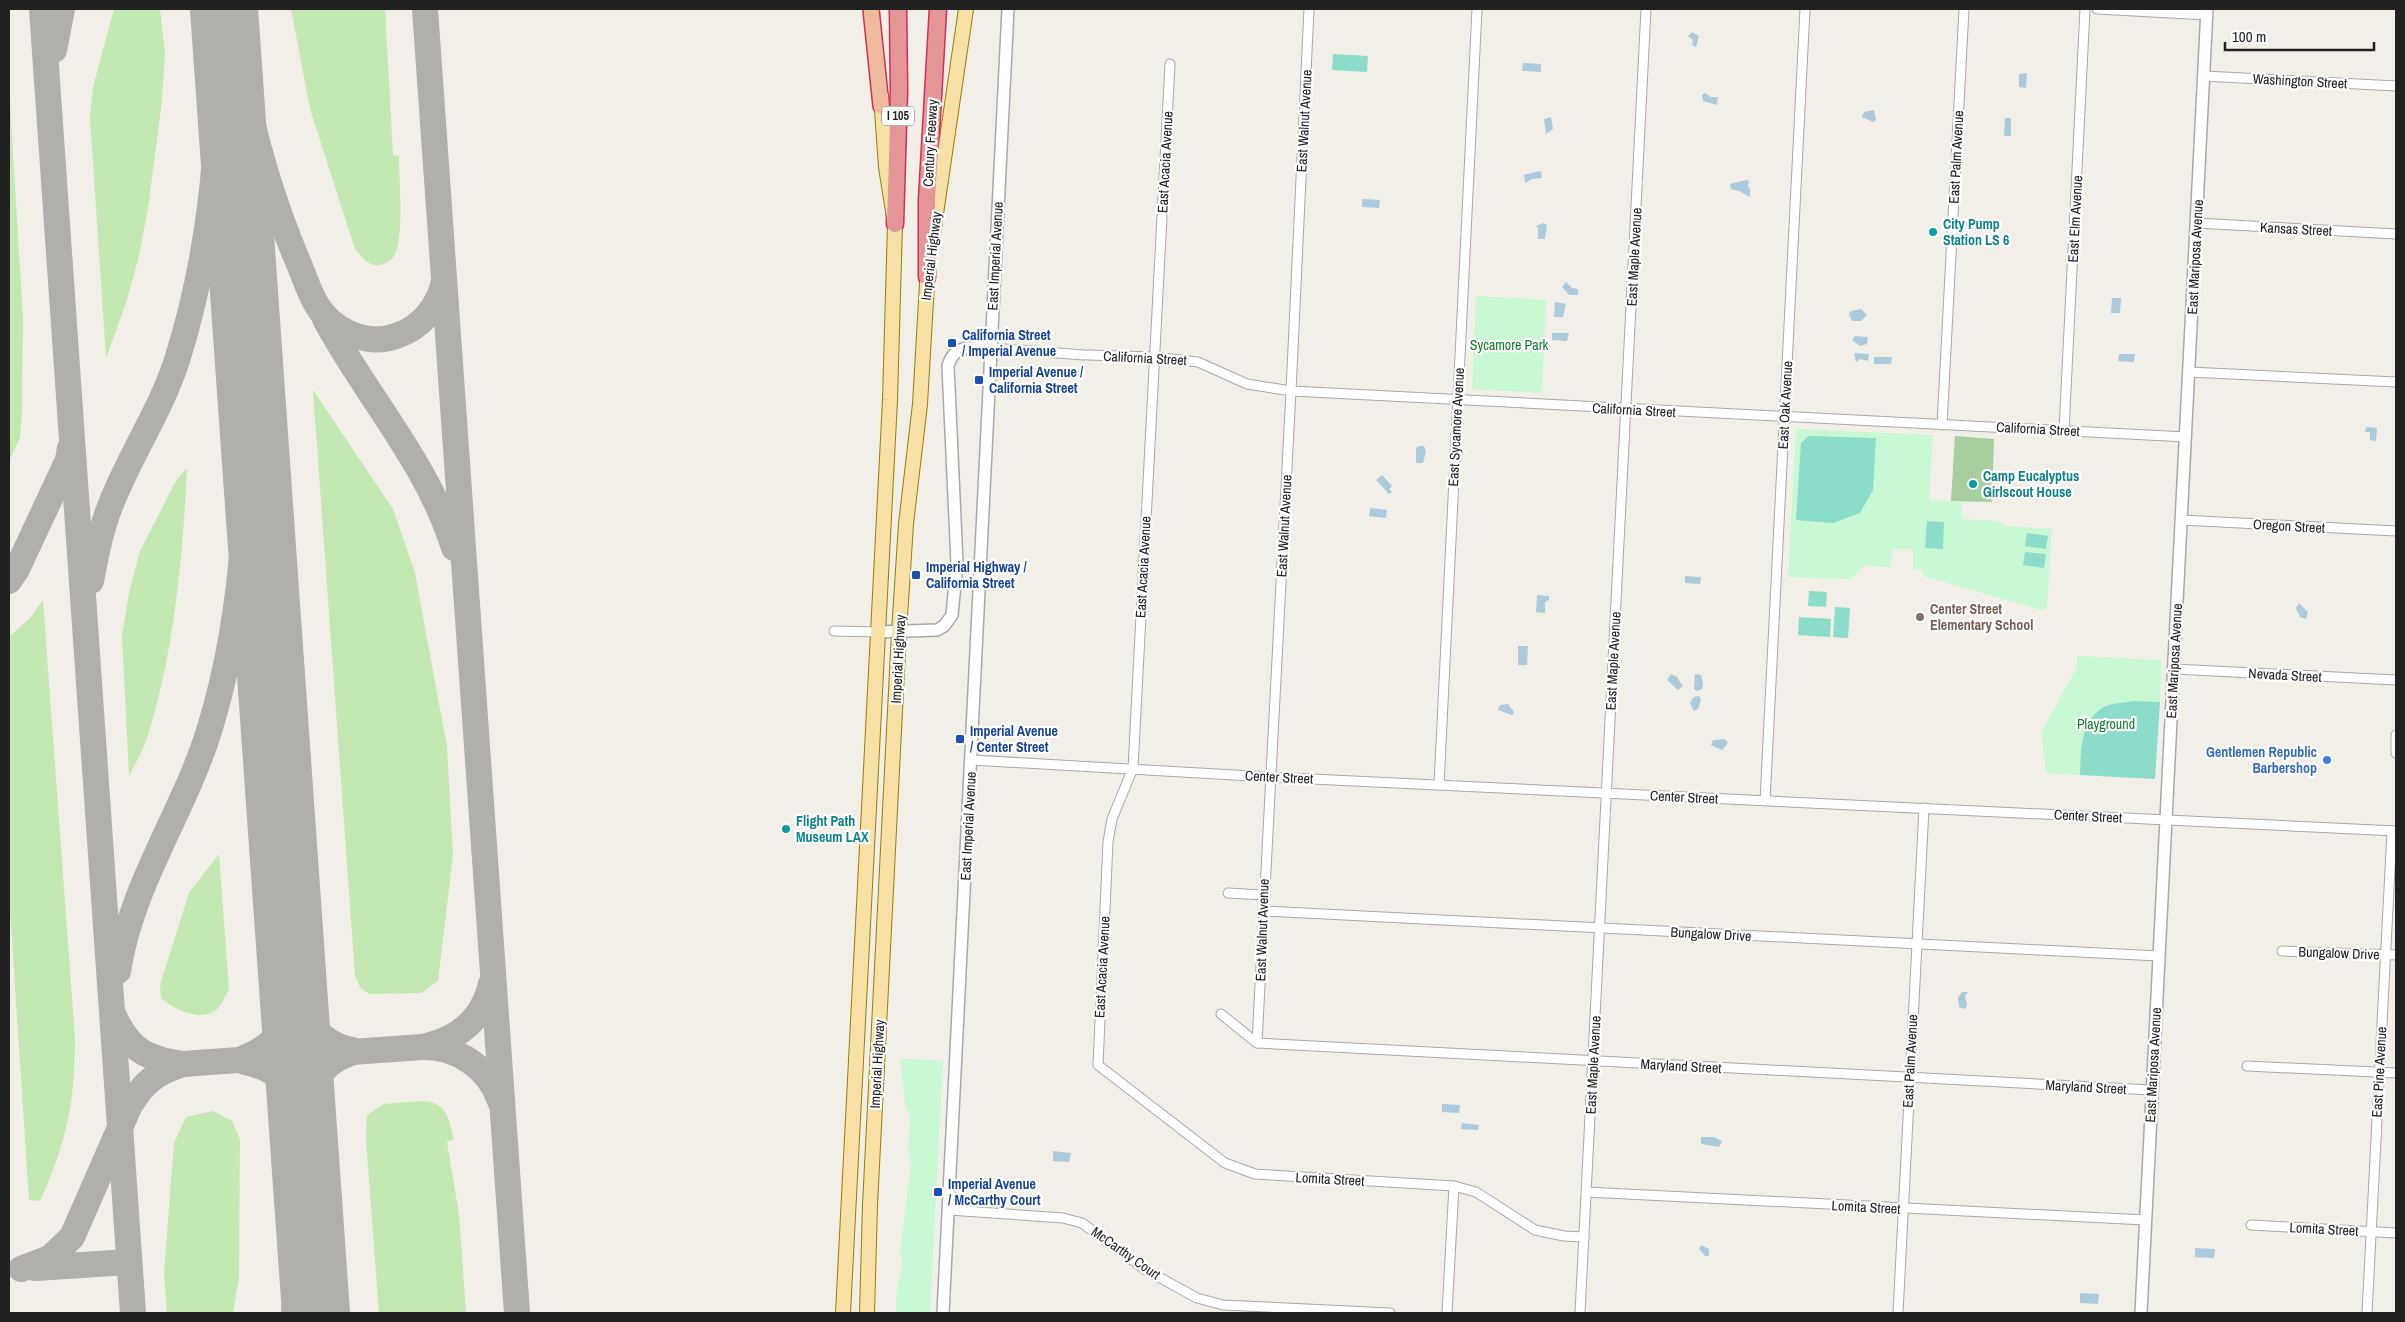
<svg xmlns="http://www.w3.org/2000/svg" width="2405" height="1322" font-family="'Archivo Narrow',sans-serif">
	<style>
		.grass { fill: #c4e8b1 }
		.forest { fill: #a6ce9f }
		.park { fill: #c9f8d4 }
		.pitch { fill: #8bdcc9 }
		.water { fill: #abcadc }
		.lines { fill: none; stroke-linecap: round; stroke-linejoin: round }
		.taxiway { stroke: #b0afac; stroke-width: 26 }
		.runway { stroke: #b0afac; stroke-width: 68 }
		.minor-casing { stroke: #a8a8a8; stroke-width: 11 }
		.tertiary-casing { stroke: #a8a8a8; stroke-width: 14 }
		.primary-casing { stroke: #987e07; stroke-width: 16 }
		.trunk-casing { stroke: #d4304f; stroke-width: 18 }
		.motorway-casing { stroke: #d4304f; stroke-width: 19 }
		.minor { stroke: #fff; stroke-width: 9 }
		.tertiary { stroke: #fff; stroke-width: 11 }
		.primary { stroke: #f8e1a6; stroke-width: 14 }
		.trunk { stroke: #eebb9e; stroke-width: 15 }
		.motorway { stroke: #e49597; stroke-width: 16 }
		.culture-dot { fill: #0f9aa8; stroke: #fff; stroke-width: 2 }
		.transit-dot { fill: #1a4fb4; stroke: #fff; stroke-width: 2 }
		.education-dot { fill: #8d6e63; stroke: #fff; stroke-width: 2 }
		.shop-dot { fill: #3f7fe0; stroke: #fff; stroke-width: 2 }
		.labels { text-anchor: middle; stroke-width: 4.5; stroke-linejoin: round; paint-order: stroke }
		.shield { fill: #fff; stroke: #646464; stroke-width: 1 }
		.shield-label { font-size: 12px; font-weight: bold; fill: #212121 }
		.street-label { font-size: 14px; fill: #212121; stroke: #fff }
		.culture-label { font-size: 14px; font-weight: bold; fill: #0d838f; stroke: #fff; text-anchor: start }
		.transit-label { font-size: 14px; font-weight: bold; fill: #164399; stroke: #fff; text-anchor: start }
		.park-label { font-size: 14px; fill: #117d2b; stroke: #fff }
		.education-label { font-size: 14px; font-weight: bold; fill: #785e54; stroke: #fff; text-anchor: start }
		.shop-label { font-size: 14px; font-weight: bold; fill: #366cbe; stroke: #fff; text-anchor: end }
	</style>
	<rect width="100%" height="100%" fill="#f1efe8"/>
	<!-- grass -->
	<g class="grass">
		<polygon points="114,9 160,9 165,53 162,101 148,208 139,256 126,303 106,358 90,117 93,87"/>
		<path d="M291 9H385L393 155 399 156C399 180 404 234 395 254 392 259 389 262 383 264 370 269 363 258 355 249L310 109Z"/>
		<polygon points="9,86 23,319 22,411 20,438 9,461"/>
		<polygon points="313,390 393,509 415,573 447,747 453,855 438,981 421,993 370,994 361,989 355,976"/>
		<path d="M187 468C183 556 174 654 147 738 143 751 135 764 129 776L122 635 129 593 140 551 177 479Z"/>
		<path d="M43 600 75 1039C75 1103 66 1144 40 1201L29 1200 9 895V637L31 617Z"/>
		<path d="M219 854 229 989C226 994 223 1002 219 1007 204 1024 174 1010 161 998L160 985 189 893Z"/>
		<path d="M422 1101C446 1101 449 1119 454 1139L447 1142 459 1214 466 1313H379L366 1140 367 1115 384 1104Z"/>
		<polygon points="213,1111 232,1121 240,1140 239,1276 233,1313 167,1313 164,1273 174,1143 186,1117"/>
	</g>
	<!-- forest -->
	<polygon class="forest" points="1955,436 1994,439 1992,502 1951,501"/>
	<!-- park -->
	<g class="park">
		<polygon points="1476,296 1546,300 1542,393 1472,389"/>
		<polygon points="1796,429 1933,435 1929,500 1962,502 1961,519 1998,521 2005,526 2052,529 2047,608 2041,610 1923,576 1923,570 1913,569 1913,549 1893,549 1890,567 1863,566 1851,579 1788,577"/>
		<polygon points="2077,656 2162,660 2155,779 2046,773 2041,733 2076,669"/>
		<path d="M900 1058 943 1061 930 1313H896C896 1304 896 1293 898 1284 900 1271 905 1265 900 1252L911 1162 908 1151 910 1116 905 1104Z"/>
	</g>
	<!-- pitch -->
	<g class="pitch">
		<polygon points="1333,54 1368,56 1367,72 1332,70"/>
		<polygon points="1809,436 1876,438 1873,490 1860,513 1833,523 1796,520 1801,443"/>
		<polygon points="1927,521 1944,522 1943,549 1925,548"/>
		<polygon points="2027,533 2048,536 2046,549 2025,546"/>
		<polygon points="2025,552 2046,554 2044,568 2023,565"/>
		<polygon points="1809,591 1827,592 1826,607 1808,606"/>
		<polygon points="1835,607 1850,608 1848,638 1833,637"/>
		<polygon points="1799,617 1831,619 1830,637 1798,635"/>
		<path d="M2132 701 2160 702 2155 779 2080 775C2081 751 2080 720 2104 707 2112 703 2124 703 2132 701Z"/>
	</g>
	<!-- water -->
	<g class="water">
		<polygon points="1692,32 1699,36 1696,47 1692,45 1693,40 1688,36"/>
		<polygon points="1523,63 1541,64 1541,72 1522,71"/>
		<polygon points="2027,73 2026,88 2019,87 2019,74"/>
		<polygon points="1705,93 1711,97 1718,97 1717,105 1703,101 1702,95"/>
		<polygon points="1874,110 1876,120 1873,122 1862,117 1864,112"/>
		<polygon points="1551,117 1553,129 1546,134 1544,119"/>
		<polygon points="2005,118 2011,118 2011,136 2004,136"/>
		<polygon points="1539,171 1541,172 1542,178 1532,179 1525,183 1524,175"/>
		<polygon points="1746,180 1749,181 1748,186 1750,189 1750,197 1739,191 1731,189 1730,184"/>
		<polygon points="1362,199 1380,200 1379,208 1362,207"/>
		<polygon points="1543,223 1547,225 1545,239 1538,239 1538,228 1536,226"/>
		<polygon points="1566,282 1572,288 1578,289 1578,295 1569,295 1562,287"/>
		<polygon points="2112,298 2121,298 2120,313 2111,313"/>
		<polygon points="1555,302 1566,304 1563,317 1554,317"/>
		<polygon points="1861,309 1867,315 1861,321 1852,321 1849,314 1851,311"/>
		<polygon points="1552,333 1569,333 1567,341 1552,340"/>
		<polygon points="1855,336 1868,337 1867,344 1860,346 1852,340"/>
		<polygon points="1854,353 1869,354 1868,361 1860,359 1856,362"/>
		<polygon points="2119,354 2135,354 2134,362 2118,361"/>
		<polygon points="1874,357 1892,357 1891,364 1874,364"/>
		<polygon points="2366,427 2377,428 2376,441 2370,440 2370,432 2365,432"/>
		<polygon points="1419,446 1424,446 1426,451 1423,463 1416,463 1416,448"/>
		<polygon points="1382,475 1392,486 1389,489 1392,492 1389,494 1376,480"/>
		<polygon points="1370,508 1387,510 1386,518 1369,516"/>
		<polygon points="1685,576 1701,577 1700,584 1685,583"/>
		<polygon points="1537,595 1549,596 1549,600 1545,602 1545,613 1536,612"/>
		<polygon points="2299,603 2308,612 2306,619 2300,617 2296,608"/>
		<polygon points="1518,646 1528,646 1527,665 1518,665"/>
		<polygon points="1671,674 1677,677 1683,686 1678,690 1667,680"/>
		<polygon points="1695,674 1701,675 1703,683 1702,689 1697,691 1694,689"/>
		<polygon points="1699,696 1701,700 1698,709 1694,711 1690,703 1694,697"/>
		<polygon points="1508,704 1514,712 1512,715 1498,710 1500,705"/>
		<polygon points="1725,739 1728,743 1722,750 1711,745 1713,740"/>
		<polygon points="1962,992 1968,992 1965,996 1967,1005 1965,1009 1959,1007 1958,998"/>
		<polygon points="1442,1104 1460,1105 1459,1113 1442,1112"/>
		<polygon points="1462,1123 1479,1125 1478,1130 1461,1129"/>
		<polygon points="1701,1137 1714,1137 1722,1141 1719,1147 1701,1144"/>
		<polygon points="1053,1151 1071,1153 1069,1162 1053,1161"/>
		<polygon points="1701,1245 1709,1249 1709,1256 1705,1256 1699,1249"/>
		<polygon points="2195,1248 2215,1249 2214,1258 2195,1257"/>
		<polygon points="2080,1293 2099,1294 2098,1304 2080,1303"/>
	</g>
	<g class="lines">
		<!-- taxiway -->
		<g class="taxiway">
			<polyline points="42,9 133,1313"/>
			<polyline points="425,9 517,1313"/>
			<path d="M233 23C245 106 266 187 299 264 306 281 312 301 324 315 342 335 371 345 396 336 421 328 439 306 444 281"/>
			<polyline points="54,50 62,9"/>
			<path d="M325 319C366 396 428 463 454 548"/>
			<polyline points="9,581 17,569 68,460 70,448"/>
			<path d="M91 581C96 555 101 528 111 504 130 455 161 410 177 360 213 247 222 127 219 9"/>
			<path d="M118 971C131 885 183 814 209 731 250 599 249 463 247 326"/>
			<path d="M294 985C301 1016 319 1044 352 1050"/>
			<path d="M114 1016C129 1050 147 1059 183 1064L422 1047C457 1046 489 1068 500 1101"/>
			<path d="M427 1046C460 1038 483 1018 491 984"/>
			<path d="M244 1058C288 1041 288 1015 292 974"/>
			<path d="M245 1062C286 1070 294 1094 302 1130"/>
			<path d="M303 1124C307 1092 317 1064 351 1053"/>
			<polyline points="35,1268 129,1262"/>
			<path d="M21 1269 50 1258 72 1237 130 1105C145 1081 156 1073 183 1064"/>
			<polyline points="294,1313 299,1262 303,1140"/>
		</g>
		<!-- runway -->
		<polyline class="runway" points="224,9 316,1313"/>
		<defs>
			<g id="minor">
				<polyline points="2097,9 2207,15"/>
				<polyline points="1170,64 1133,768 1112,819 1108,842 1098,1065 1225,1163 1255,1174 1454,1186 1476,1192 1535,1230 1564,1236 1584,1237"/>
				<polyline points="2204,76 2396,86"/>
				<polyline points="2196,223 2396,234"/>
				<polyline points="991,348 1084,355"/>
				<polyline points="1088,355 1154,357 1198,362 1247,384 1291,391 2186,437"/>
				<polyline points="2189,372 2396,382"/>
				<polyline points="1942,425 1964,9"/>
				<polyline points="2064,430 2085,9"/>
				<polyline points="2181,520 2396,531"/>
				<polyline points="834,631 877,632"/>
				<polyline points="2174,669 2396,680"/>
				<polyline points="2396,735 2396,753"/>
				<polyline points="972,760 1269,777 2396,831"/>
				<polyline points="1439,785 1477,9"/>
				<polyline points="1765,801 1805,9"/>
				<polyline points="1228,893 1263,895"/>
				<polyline points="1263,911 2159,956"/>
				<polyline points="2282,951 2396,955"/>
				<polyline points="1221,1014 1257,1043 2152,1090"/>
				<polyline points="1257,1043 1291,391 1309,9"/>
				<polyline points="2247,1066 2396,1073"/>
				<polyline points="1587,1192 2145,1220"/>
				<polyline points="949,1210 1063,1218 1082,1223 1146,1270 1197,1298 1223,1305 1390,1313"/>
				<polyline points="2251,1225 2396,1233"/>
				<polyline points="1447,1313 1454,1186"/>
				<polyline points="1580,1313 1646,9"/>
				<polyline points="1898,1313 1924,808"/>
				<polyline points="2367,1313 2392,831"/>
			</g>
			<g id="tertiary">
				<path d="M877 632 937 630 944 626 952 615 957 563 948 366C954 344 972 347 991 348"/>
				<polyline points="943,1313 1008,9"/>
				<polyline points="2141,1313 2207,9"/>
			</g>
			<g id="primary">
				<polyline points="932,241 966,9"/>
				<polyline points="843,1313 890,400 895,224 886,167 881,96"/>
				<polyline points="867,1313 870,1205 899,632 906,524 920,404 928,267"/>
			</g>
			<polyline id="trunk" points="871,9 881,106"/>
			<g id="motorway">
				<polyline points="895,224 899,91 898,9"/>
				<polyline points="927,277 927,200 938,9"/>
			</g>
		</defs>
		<!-- minor casing -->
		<use href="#minor" class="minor-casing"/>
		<!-- tertiary casing -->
		<use href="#tertiary" class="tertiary-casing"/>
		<!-- primary casing -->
		<use href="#primary" class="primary-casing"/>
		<!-- trunk casing -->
		<use href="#trunk" class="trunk-casing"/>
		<!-- motorway casing -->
		<use href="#motorway" class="motorway-casing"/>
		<!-- minor -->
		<use href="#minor" class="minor"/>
		<!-- tertiary -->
		<use href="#tertiary" class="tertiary"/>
		<!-- primary -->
		<use href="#primary" class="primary"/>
		<!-- trunk -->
		<use href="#trunk" class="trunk"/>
		<!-- motorway -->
		<use href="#motorway" class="motorway"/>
	</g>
	<!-- markers -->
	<g class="culture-dot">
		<circle cx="1933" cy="232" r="5"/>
		<circle cx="1973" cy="484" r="5"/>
		<circle cx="786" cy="829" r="5"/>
	</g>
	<g class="transit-dot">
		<rect x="947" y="338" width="10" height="10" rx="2.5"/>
		<rect x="974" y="375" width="10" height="10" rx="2.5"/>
		<rect x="911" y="570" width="10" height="10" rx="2.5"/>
		<rect x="955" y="734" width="10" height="10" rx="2.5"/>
		<rect x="933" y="1187" width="10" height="10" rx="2.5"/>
	</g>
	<circle class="education-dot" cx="1920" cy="617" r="5"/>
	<circle class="shop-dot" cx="2327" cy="760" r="5"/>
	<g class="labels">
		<!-- shield labels -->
		<rect class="shield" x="882" y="106.5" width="32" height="19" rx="4"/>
		<g class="shield-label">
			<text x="898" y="120">I 105</text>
		</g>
		<!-- street labels -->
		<g class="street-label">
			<text transform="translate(2300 81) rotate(3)" y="5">Washington Street</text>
			<text transform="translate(1304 121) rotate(-87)" y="5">East Walnut Avenue</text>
			<text transform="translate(930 143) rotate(-87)" y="5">Century Freeway</text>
			<text transform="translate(1956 157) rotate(-87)" y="5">East Palm Avenue</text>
			<text transform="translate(1165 162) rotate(-87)" y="5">East Acacia Avenue</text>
			<text transform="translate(2075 219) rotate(-87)" y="5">East Elm Avenue</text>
			<text transform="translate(2296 229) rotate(3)" y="5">Kansas Street</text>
			<text transform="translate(931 256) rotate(-83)" y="5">Imperial Highway</text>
			<text transform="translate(995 256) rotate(-87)" y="5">East Imperial Avenue</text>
			<text transform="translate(1634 257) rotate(-87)" y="5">East Maple Avenue</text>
			<text transform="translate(2195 257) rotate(-87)" y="5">East Mariposa Avenue</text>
			<text transform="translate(1145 358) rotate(3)" y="5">California Street</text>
			<text transform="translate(1785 405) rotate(-87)" y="5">East Oak Avenue</text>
			<text transform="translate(1634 410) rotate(3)" y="5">California Street</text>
			<text transform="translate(1456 427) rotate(-87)" y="5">East Sycamore Avenue</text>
			<text transform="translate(2038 429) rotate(3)" y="5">California Street</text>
			<text transform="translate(1284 526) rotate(-87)" y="5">East Walnut Avenue</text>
			<text transform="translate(2289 526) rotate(3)" y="5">Oregon Street</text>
			<text transform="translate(1143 567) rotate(-87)" y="5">East Acacia Avenue</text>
			<text transform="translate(898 659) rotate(-87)" y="5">Imperial Highway</text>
			<text transform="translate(1613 661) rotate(-87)" y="5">East Maple Avenue</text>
			<text transform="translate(2174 661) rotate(-87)" y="5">East Mariposa Avenue</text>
			<text transform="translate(2285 675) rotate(3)" y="5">Nevada Street</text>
			<text transform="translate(1279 777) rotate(3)" y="5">Center Street</text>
			<text transform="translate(1684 797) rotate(3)" y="5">Center Street</text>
			<text transform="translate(2088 816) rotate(3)" y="5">Center Street</text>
			<text transform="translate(968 826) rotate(-87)" y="5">East Imperial Avenue</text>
			<text transform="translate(1262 930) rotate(-88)" y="5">East Walnut Avenue</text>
			<text transform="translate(1711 934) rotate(3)" y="5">Bungalow Drive</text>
			<text transform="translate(2339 953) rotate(2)" y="5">Bungalow Drive</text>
			<text transform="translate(1102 967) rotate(-87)" y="5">East Acacia Avenue</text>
			<text transform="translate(1910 1061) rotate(-87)" y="5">East Palm Avenue</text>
			<text transform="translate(877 1064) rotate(-87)" y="5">Imperial Highway</text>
			<text transform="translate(1593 1065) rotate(-87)" y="5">East Maple Avenue</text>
			<text transform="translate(2153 1065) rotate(-87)" y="5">East Mariposa Avenue</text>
			<text transform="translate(1681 1066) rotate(3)" y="5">Maryland Street</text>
			<text transform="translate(2379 1072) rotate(-87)" y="5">East Pine Avenue</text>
			<text transform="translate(2086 1087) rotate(3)" y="5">Maryland Street</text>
			<text transform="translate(1330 1179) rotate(3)" y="5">Lomita Street</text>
			<text transform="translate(1866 1207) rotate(3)" y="5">Lomita Street</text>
			<text transform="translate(2324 1229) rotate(3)" y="5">Lomita Street</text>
			<text transform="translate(1126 1253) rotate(35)" y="5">McCarthy Court</text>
		</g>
		<!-- culture labels -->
		<g class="culture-label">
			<text x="1943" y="229">City Pump<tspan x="1943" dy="16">Station LS 6</tspan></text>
			<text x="1983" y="481">Camp Eucalyptus<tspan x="1983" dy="16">Girlscout House</tspan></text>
			<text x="796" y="826">Flight Path<tspan x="796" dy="16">Museum LAX</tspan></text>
		</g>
		<!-- transit labels -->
		<g class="transit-label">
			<text x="962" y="340">California Street<tspan x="962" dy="16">/ Imperial Avenue</tspan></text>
			<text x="989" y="377">Imperial Avenue /<tspan x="989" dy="16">California Street</tspan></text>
			<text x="926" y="572">Imperial Highway /<tspan x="926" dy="16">California Street</tspan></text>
			<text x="970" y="736">Imperial Avenue<tspan x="970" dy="16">/ Center Street</tspan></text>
			<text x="948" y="1189">Imperial Avenue<tspan x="948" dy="16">/ McCarthy Court</tspan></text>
		</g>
		<!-- park labels -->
		<g class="park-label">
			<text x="1509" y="350">Sycamore Park</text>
			<text x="2106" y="729">Playground</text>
		</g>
		<!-- education labels -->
		<g class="education-label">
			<text x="1930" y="614">Center Street<tspan x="1930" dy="16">Elementary School</tspan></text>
		</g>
		<!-- shop labels -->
		<g class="shop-label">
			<text x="2317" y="757">Gentlemen Republic<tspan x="2317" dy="16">Barbershop</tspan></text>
		</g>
	</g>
	<!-- border -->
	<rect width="2405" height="1322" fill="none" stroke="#212121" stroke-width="20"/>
	<!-- scale -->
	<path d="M2225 42v8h149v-8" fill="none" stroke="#212121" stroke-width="2.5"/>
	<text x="2232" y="42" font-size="15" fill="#212121" stroke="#ffffff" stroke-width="4" paint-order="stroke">100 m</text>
</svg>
